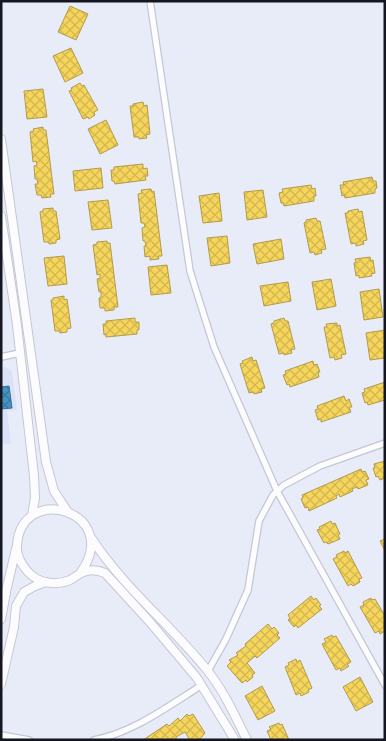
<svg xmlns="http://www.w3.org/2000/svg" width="386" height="741" font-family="Karla,sans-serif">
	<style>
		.built { fill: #dbe1f6 }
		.homes { fill: url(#homes-cross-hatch); stroke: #b29c4a }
		.schools { fill: url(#schools-cross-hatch); stroke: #356e92 }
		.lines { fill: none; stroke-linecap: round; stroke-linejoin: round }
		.street-casing { stroke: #c4c8d3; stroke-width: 8 }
		.secondary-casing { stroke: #c4c8d3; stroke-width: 10 }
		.street { stroke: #fcfcfe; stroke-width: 5.5 }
		.secondary { stroke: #fcfcfe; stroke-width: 8 }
	</style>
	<defs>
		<pattern id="homes-cross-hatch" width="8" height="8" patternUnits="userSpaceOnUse" patternTransform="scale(1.25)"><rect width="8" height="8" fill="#f6d55c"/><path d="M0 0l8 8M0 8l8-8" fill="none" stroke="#d2b650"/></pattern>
		<pattern id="schools-cross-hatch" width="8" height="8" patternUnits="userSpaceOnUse" patternTransform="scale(1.25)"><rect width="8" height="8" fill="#4393c3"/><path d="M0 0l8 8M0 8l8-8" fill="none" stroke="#37779e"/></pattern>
	</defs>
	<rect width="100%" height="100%" fill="#e8ecf9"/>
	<!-- built -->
	<polygon class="built" points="6,367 12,372 17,410 7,411 11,444 1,444 1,368"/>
	<!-- homes -->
	<g class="homes">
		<polygon points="70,6 88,14 76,40 58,32"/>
		<polygon points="71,48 83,73 65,82 53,56"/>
		<polygon points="80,83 82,86 84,85 98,110 94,112 95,115 89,119 88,117 83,119 69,91 72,90 71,88"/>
		<polygon points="43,89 47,117 27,119 24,91"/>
		<polygon points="143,102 144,106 147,105 150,134 146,135 147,138 139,139 139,137 134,137 130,106 133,106 133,104"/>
		<polygon points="106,120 118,145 100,154 88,129"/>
		<polygon points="43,127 43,130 46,130 54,194 50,194 51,197 42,198 41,195 37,195 35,184 38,184 37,179 35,179 34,166 37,165 36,161 33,162 30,132 34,131 33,129"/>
		<polygon points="143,164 143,169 147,168 148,176 145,176 146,180 115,184 114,181 112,181 111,170 114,170 114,167"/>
		<polygon points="101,168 103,188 75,191 73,171"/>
		<polygon points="372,177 373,181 376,181 377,188 375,189 375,193 345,198 344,195 342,196 340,185 344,185 343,182"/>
		<polygon points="311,185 312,189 315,188 316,196 314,196 314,201 284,206 283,203 281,203 279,193 283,192 282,189"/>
		<polygon points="151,189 152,192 154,191 162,256 158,256 159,259 150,260 150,256 145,257 144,246 146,246 145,241 143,241 142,228 145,227 144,223 141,223 138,194 142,193 141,190"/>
		<polygon points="263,190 267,217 247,220 244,192"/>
		<polygon points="219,193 222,221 203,223 199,196"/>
		<polygon points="108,200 112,228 92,230 88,202"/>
		<polygon points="53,208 53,211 56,211 60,239 56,240 56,243 49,244 49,242 44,242 40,212 43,211 43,209"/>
		<polygon points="358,209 359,212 362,211 367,240 363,241 364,244 356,246 356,243 351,244 345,213 348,213 348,211"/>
		<polygon points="316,218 317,221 320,221 326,249 321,250 322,253 315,255 314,252 310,253 304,223 306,222 306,220"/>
		<polygon points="227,236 230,263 211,266 207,238"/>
		<polygon points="281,239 284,259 257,264 253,244"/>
		<polygon points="107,241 107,243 110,243 118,307 114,307 114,310 105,311 105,308 100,308 99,298 101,297 101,292 99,292 97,279 100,278 100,274 97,275 93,245 97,244 97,242"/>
		<polygon points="64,256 67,284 48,286 44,258"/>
		<polygon points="370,257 371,261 373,260 375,273 371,274 372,276 359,278 359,275 356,276 354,263 356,262 355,259"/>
		<polygon points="167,265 171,293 151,295 148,267"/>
		<polygon points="331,279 336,306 317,310 312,282"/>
		<polygon points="288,282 291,301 264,306 260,286"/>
		<polygon points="379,289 383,317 364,320 360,292"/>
		<polygon points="64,296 64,300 67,299 71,328 67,329 67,332 60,333 59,331 55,331 51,300 53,300 53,298"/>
		<polygon points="135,318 135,322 139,322 139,330 137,330 137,334 106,337 106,334 104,335 103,324 106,324 106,321"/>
		<polygon points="284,318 285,321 288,321 295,349 291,350 292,353 284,355 284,353 279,354 271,324 274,323 274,321"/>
		<polygon points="337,323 337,326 340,325 346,354 341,355 342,358 335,360 334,357 330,358 324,327 327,327 326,324"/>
		<polygon points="385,330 385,358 370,360 366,333"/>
		<polygon points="252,357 253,361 256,360 265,388 261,389 262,392 254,394 254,392 249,393 240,364 243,363 242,361"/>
		<polygon points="313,361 314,365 317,364 320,372 318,372 319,377 290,387 289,384 287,385 283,375 286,374 285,371"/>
		<polygon points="385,382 385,400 368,405 367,402 365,403 362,393 365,392 364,389"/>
		<polygon points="344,396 346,401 349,399 352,407 349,407 351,412 321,422 321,419 318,420 315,410 318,409 317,406"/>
		<polygon points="385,461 385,478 380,480 378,476 376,477 373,468 375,468 374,464"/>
		<polygon points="361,469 362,472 365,471 369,479 366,480 368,485 358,489 357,487 352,489 353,491 340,497 339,494 336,496 337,498 309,511 308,507 305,508 301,499 303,498 302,495"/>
		<polygon points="331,521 332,524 335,523 340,534 338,535 340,539 328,544 326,542 324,543 317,530 320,529 319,527"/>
		<polygon points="385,539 385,551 380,541"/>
		<polygon points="344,551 345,553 348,551 362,578 359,579 360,582 353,586 351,584 348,586 333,559 337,557 336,555"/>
		<polygon points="311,596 314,600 316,598 321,605 319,606 322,609 298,628 296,625 294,627 288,620 290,618 288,615"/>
		<polygon points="371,598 372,600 375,599 385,616 385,631 380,634 379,631 375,633 360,607 364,605 363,602"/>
		<polygon points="268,624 272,629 274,627 279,633 277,635 280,638 257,658 255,656 247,663 255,673 252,675 253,677 247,682 246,680 242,683 227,666 231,662 229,660 238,655 236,653 246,646 245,644"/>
		<polygon points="332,635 333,637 336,636 351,662 347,664 349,666 341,671 340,668 336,670 322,644 326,642 324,639"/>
		<polygon points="296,659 297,662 300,660 312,688 308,690 309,692 301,696 300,693 296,695 285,667 289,665 288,663"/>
		<polygon points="360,677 373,702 356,711 343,687"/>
		<polygon points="262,686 275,711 258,720 245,696"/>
		<polygon points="187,714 189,716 193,714 205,733 199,740 190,740 185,732 176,737 176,740 143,740 167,724 169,726 178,718 180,721"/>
		<polygon points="279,723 280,725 282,724 289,740 271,740 267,731 271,729 269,727"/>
	</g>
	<!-- schools -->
	<polygon class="schools" points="9,386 12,408 1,409 1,387"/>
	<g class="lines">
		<defs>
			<g id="street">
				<polyline points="150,1 190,271 214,347 277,491 385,685"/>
				<polyline points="1,357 20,353"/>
				<polyline points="208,671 226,639 248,590 259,521 273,495 284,485 320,466 385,443"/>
				<polyline points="1,735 29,740"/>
				<path d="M94 740C134 732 167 707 202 685"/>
			</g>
			<g id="secondary">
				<polyline points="1,139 46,462 54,491 67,511"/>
				<polyline points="1,216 17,325 34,476 35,498 32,515"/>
				<path d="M92 539C124 588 171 625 207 670 224 691 235 716 247 740"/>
				<path d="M81 572C123 512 22 481 17 545 16 557 24 570 34 577 44 584 59 585 70 580 76 577 80 572 87 571 94 569 99 571 105 573L149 621 197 678 235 740"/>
				<polyline points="1,619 7,587 16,549"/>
				<polyline points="1,684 14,627 16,606 24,592 35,586 46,582"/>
			</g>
		</defs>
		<!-- street casing -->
		<use href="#street" class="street-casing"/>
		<!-- secondary casing -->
		<use href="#secondary" class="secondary-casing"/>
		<!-- street -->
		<use href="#street" class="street"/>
		<!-- secondary -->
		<use href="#secondary" class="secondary"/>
	</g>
	<!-- border -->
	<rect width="386" height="741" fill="none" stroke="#141721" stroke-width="5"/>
</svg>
